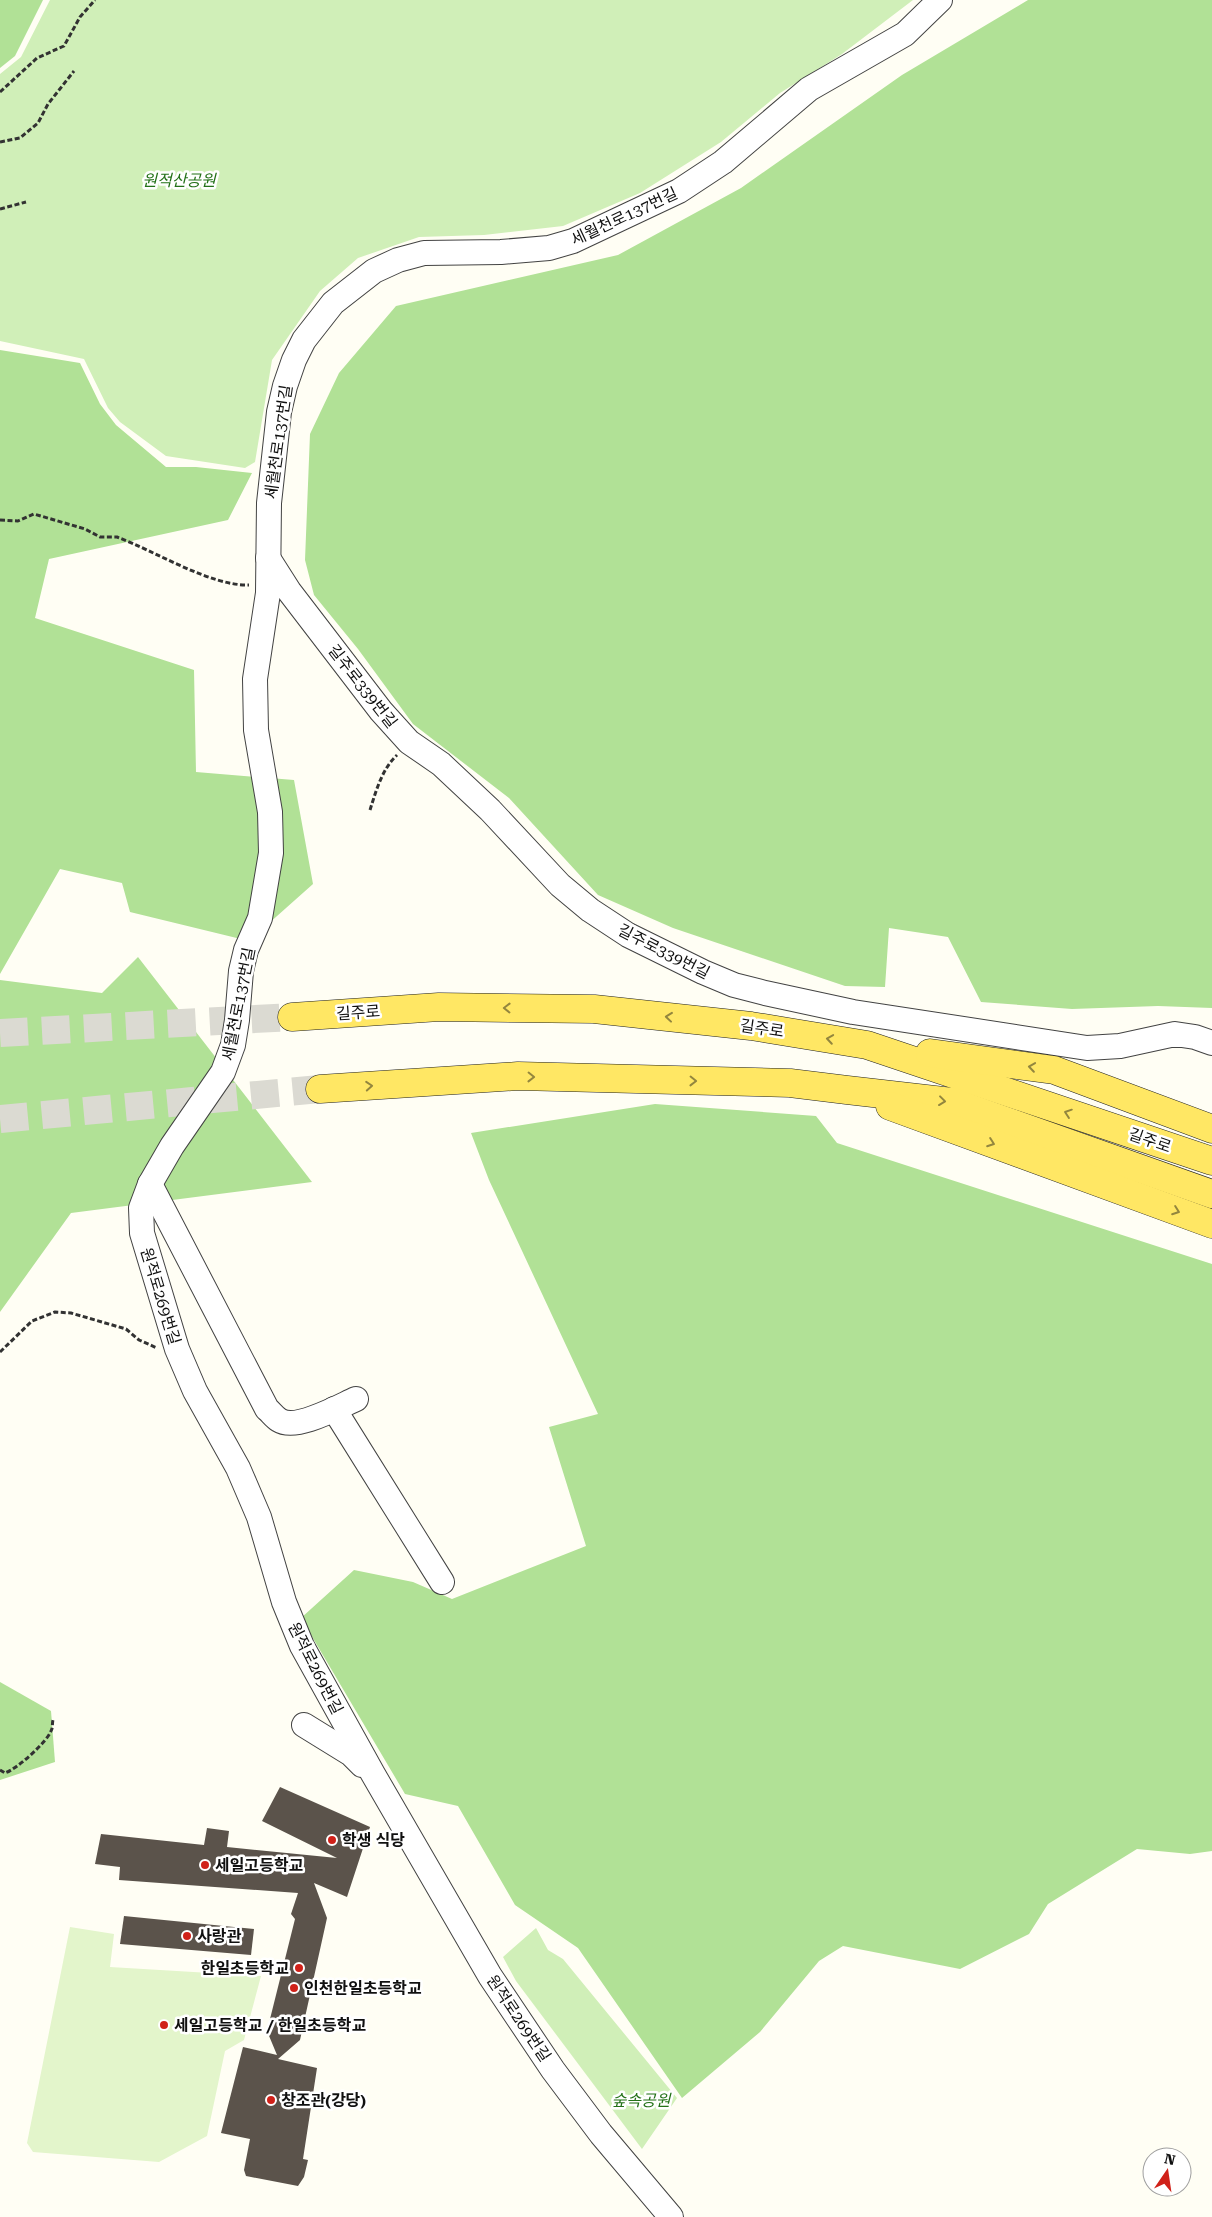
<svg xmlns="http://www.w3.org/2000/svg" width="1212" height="2217" font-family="'Roboto Serif','Noto Sans KR',serif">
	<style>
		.green { fill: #d0efb8 }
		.forest { fill: #b1e196 }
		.pitch { fill: #e3f5cb }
		.building { fill: #5b534b }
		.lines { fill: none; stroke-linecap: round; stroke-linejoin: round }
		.major-tunnel { stroke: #dbdad2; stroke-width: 28; stroke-dasharray: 28 14; stroke-linecap: butt }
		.minor-casing { stroke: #434343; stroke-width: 26 }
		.major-casing { stroke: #212121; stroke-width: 29 }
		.path { stroke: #323232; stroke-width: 3; stroke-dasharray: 5 2.5; stroke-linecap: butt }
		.minor { stroke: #fff; stroke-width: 24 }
		.major { stroke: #ffe764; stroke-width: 28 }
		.oneway { stroke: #93863e }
		.poi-dot { fill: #d02119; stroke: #fff; stroke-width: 2 }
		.labels { text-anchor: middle; stroke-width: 5; stroke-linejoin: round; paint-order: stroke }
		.park-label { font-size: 16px; font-style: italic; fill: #237118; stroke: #fff }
		.street-label { font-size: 16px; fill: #101010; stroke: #fff }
		.poi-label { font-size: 16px; font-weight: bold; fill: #101010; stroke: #fff; text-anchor: start }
	</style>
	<rect width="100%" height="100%" fill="#fffef4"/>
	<!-- green -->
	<g class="green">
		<polygon points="50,0 913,0 842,54 780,93 721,142 640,193 563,226 484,235 419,237 358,258 320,291 272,360 255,462 245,468 166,456 120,422 108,408 84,359 0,341 0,74 21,57"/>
		<polygon points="536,1928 548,1950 563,1959 677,2098 642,2149 516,1981 503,1957"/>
	</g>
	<!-- forest -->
	<g class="forest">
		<polygon points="0,0 43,0 15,56 0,68"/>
		<polygon points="1028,0 1212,0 1212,1008 1158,1006 1072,1009 981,1002 948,937 889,928 885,987 845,986 673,928 598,895 509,798 413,724 358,649 314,595 305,560 310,434 339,373 396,306 618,255 741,188 902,75"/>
		<polygon points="0,350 80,363 100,404 116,425 166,467 196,467 252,473 228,520 49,559 35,618 194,670 196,772 294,780 313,884 249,941 130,912 122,883 60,869 0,974"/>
		<polygon points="138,957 312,1182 71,1213 0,1312 0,980 102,993"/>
		<polygon points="655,1104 816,1116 837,1143 1212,1264 1212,1851 1190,1854 1137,1849 1048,1904 1029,1934 960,1969 843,1946 819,1961 760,2032 682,2098 578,1948 515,1905 458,1806 405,1794 301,1618 354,1570 413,1582 452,1599 586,1546 549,1427 598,1414 489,1180 471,1133"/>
		<polygon points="0,1682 51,1711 55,1762 0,1780"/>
	</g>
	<!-- pitch -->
	<polygon class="pitch" points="70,1927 114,1934 110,1967 261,1976 244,2040 225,2051 207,2136 159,2162 33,2152 27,2143"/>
	<!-- building -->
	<g class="building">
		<polygon points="280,1787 370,1827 347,1897 314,1883 327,1918 300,2040 278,2059 317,2068 303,2159 308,2160 304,2177 298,2186 246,2176 244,2170 250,2139 221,2133 243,2047 277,2055 267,2031 295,1919 291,1914 298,1893 119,1880 120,1867 95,1864 101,1834 204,1845 207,1828 229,1831 227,1847 337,1858 262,1821"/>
		<polygon points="124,1916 254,1929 251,1955 120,1944"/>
	</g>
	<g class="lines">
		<!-- major-tunnel -->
		<g class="major-tunnel">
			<polyline points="0,1033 292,1017"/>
			<polyline points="0,1119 320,1089"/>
		</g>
		<defs>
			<g id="minor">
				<polyline points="268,558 289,591 381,711 409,742 441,764 490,810 560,885 590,910 628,935 703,972 734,985 765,993 853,1012 1087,1048 1120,1046 1175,1034 1195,1037 1212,1043"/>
				<path d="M150 1184 267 1409C271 1412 274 1417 279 1420 296 1431 338 1407 356 1399"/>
				<polyline points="334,1409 442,1582"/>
				<polyline points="304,1725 351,1754 362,1765"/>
				<polyline points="671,2217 601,2134 553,2070 490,1976 373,1774 302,1646 284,1602 259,1517 238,1468 195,1391 177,1349 142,1233 141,1208 150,1184 172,1146 223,1072 233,1045 237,1020 241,971 246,950 260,918 271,853 270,812 256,730 255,679 268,593 269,503 279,412 285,386 294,360 304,340 333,303 374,271 398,260 424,253 501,252 549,248 573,241 679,191 723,162 809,89 905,34 940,0"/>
			</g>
			<g id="major">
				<polyline points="292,1017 439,1007 594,1009 751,1026 867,1045 1212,1161"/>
				<polyline points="930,1053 1054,1070 1212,1129"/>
				<polyline points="320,1089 518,1076 790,1083 847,1090 952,1102 1212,1194"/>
				<polyline points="890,1106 1212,1224"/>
			</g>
		</defs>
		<!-- minor casing -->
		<use href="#minor" class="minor-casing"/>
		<!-- major casing -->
		<use href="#major" class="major-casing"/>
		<!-- path -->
		<g class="path">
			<polyline points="0,92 37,58 64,46 80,17 95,0"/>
			<polyline points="0,142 20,138 38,123 48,104 74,71"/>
			<polyline points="0,209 26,202"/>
			<path d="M0 520 18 521 34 514 85 529 100 537H117C155 551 210 586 249 585"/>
			<path d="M370 810C376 791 382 769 397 755"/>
			<polyline points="0,1352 32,1321 55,1312 71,1313 126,1329 139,1340 157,1348"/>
			<path d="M0 1770 5 1773C17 1769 47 1742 51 1731 53 1728 52 1723 53 1720"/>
		</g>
		<!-- minor -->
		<use href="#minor" class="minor"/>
		<!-- major -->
		<use href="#major" class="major"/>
	</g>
	<!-- one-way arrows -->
	<defs><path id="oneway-chevron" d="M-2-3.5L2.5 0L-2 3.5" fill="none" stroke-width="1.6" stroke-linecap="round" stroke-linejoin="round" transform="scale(1.25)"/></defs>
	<g class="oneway">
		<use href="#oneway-chevron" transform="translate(507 1008) rotate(-179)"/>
		<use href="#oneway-chevron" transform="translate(669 1017) rotate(-174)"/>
		<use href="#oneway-chevron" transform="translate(830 1039) rotate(-171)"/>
		<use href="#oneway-chevron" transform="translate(1032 1067) rotate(-172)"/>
		<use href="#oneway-chevron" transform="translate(531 1077) rotate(1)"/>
		<use href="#oneway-chevron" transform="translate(693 1081) rotate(1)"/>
		<use href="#oneway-chevron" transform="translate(369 1086) rotate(-4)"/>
		<use href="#oneway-chevron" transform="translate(942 1101) rotate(7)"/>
		<use href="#oneway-chevron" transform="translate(1068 1113) rotate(-161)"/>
		<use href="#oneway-chevron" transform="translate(991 1143) rotate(20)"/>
		<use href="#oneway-chevron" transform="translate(1176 1211) rotate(20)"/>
	</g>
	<!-- markers -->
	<g class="poi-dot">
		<circle cx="332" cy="1840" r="5"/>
		<circle cx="205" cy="1865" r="5"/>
		<circle cx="187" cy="1936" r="5"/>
		<circle cx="299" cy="1968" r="5"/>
		<circle cx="294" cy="1988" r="5"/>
		<circle cx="164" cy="2025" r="5"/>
		<circle cx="271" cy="2100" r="5"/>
	</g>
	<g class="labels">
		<!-- park labels -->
		<g class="park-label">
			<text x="179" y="186">원적산공원</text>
			<text x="641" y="2106">숲속공원</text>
		</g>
		<!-- street labels -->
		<g class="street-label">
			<text transform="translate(624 216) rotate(-25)" y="6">세월천로137번길</text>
			<text transform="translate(278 442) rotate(-82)" y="6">세월천로137번길</text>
			<text transform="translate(363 686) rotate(52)" y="6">길주로339번길</text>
			<text transform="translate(664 951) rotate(27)" y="6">길주로339번길</text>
			<text transform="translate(238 1004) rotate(-79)" y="6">세월천로137번길</text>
			<text transform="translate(358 1012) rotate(-4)" y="6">길주로</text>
			<text transform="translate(762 1028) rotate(8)" y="6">길주로</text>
			<text transform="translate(1150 1140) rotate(19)" y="6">길주로</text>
			<text transform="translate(161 1296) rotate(73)" y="6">원적로269번길</text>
			<text transform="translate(316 1668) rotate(63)" y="6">원적로269번길</text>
			<text transform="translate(519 2018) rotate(56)" y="6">원적로269번길</text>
		</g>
		<!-- poi labels -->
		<g class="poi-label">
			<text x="342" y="1846">학생 식당</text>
			<text x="215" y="1871">세일고등학교</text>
			<text x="197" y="1942">사랑관</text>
			<text x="289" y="1974" text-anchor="end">한일초등학교</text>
			<text x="304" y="1994">인천한일초등학교</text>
			<text x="174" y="2031">세일고등학교 / 한일초등학교</text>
			<text x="281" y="2106">창조관(강당)</text>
		</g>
	</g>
	<!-- north arrow -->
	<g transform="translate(1167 2172) rotate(13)"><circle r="24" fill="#ffffff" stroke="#9f9f9f"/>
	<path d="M0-4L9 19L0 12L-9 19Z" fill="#d02119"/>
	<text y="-8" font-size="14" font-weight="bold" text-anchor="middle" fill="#101010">N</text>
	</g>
</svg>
